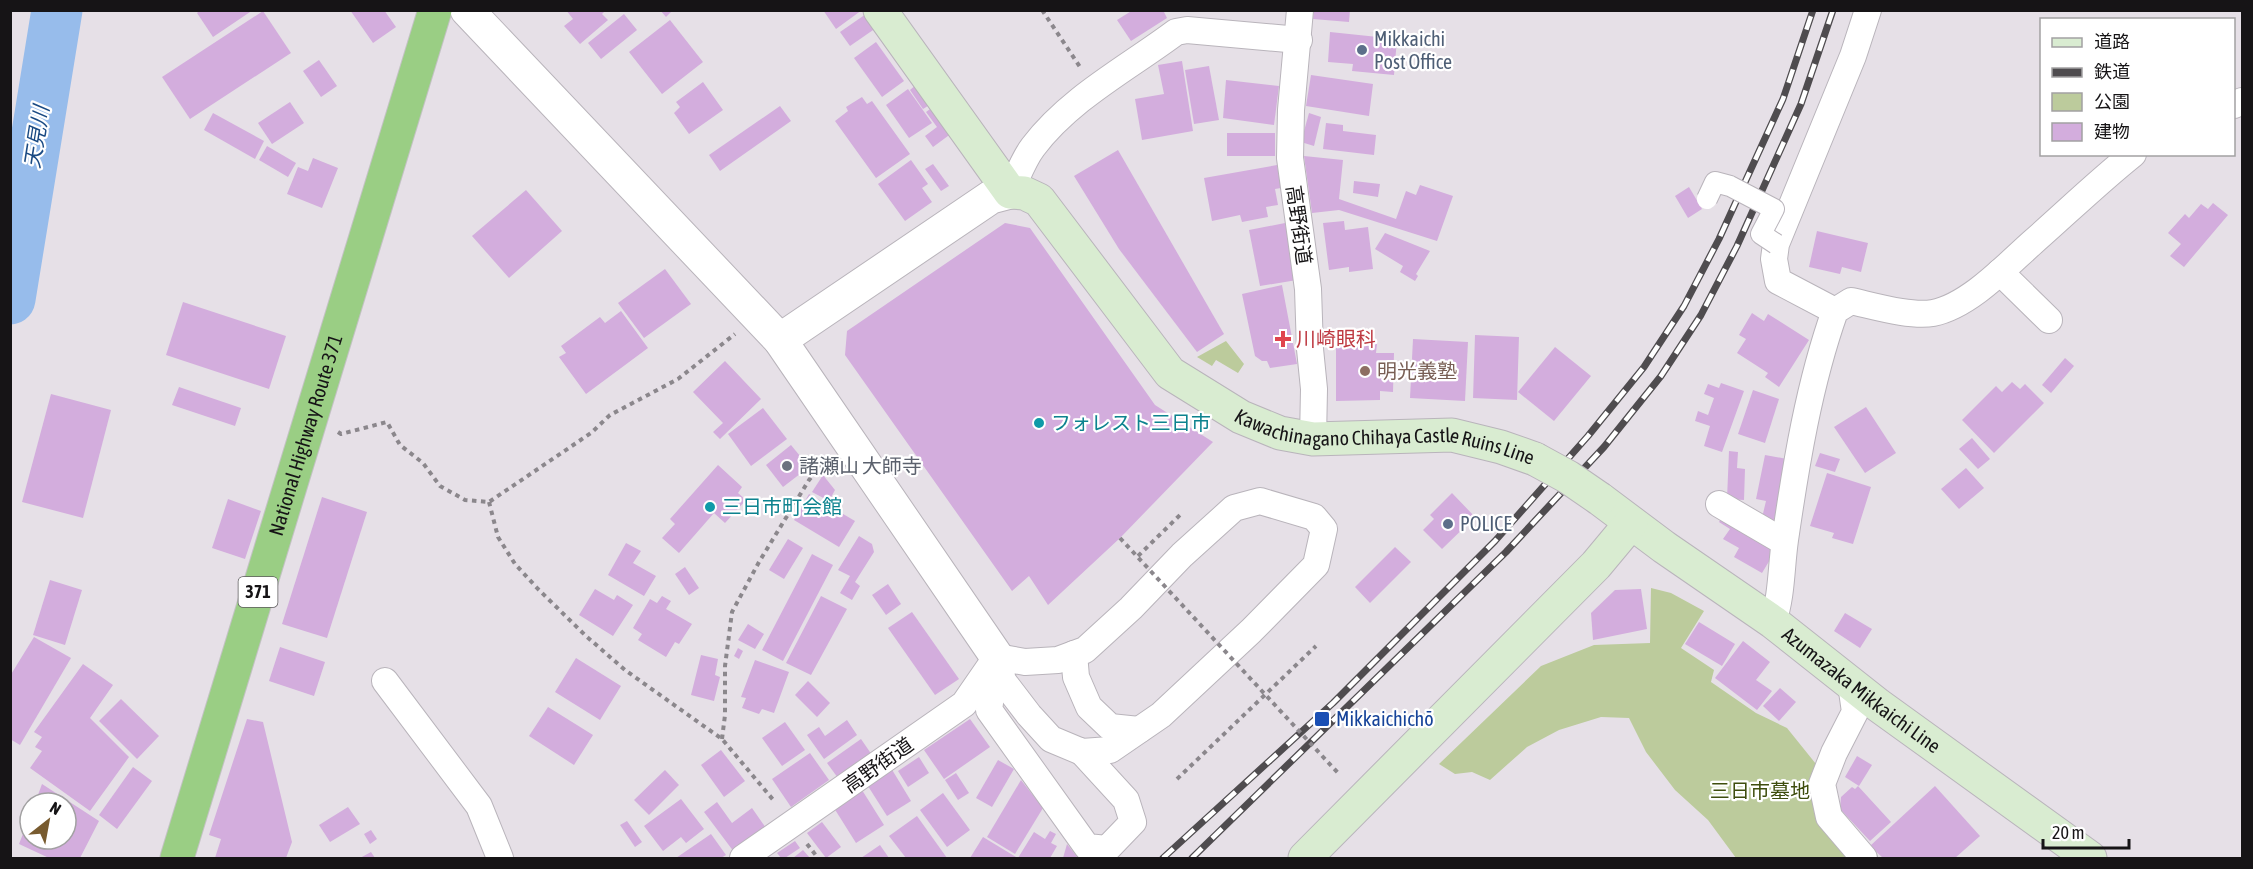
<svg xmlns="http://www.w3.org/2000/svg" width="2253" height="869" font-family="'Asap Condensed','Noto Sans JP',sans-serif">
	<style>
		.green { fill: #bccb9c }
		.lines { fill: none; stroke-linecap: round; stroke-linejoin: round }
		.river { stroke: #97bceb; stroke-width: 51 }
		.building { fill: #d3addd }
		.minor-casing { stroke: #b9b4bb; stroke-width: 28 }
		.tertiary-casing { stroke: #b9b4bb; stroke-width: 35 }
		.secondary-casing { stroke: #b9b4bb; stroke-width: 35 }
		.trunk-casing { stroke: #c2c2c2; stroke-width: 35 }
		.path { stroke: #8b878c; stroke-width: 4; stroke-dasharray: 4.5 4.5; stroke-linecap: butt }
		.minor { stroke: #fff; stroke-width: 26 }
		.tertiary { stroke: #fff; stroke-width: 33 }
		.secondary { stroke: #d9ecd1; stroke-width: 33 }
		.trunk { stroke: #9ace84; stroke-width: 33 }
		.rail-casing { stroke: #4f4c4f; stroke-width: 7 }
		.rail { stroke: #fff; stroke-width: 4.5; stroke-dasharray: 14; stroke-linecap: butt }
		.pedestrian-bridge-casing { stroke: #b9b4bb; stroke-width: 22; stroke-linecap: butt }
		.secondary-bridge-casing { stroke: #b9b4bb; stroke-width: 35; stroke-linecap: butt }
		.path-bridge { stroke: #8b878c; stroke-width: 4; stroke-dasharray: 4.5 4.5; stroke-linecap: butt }
		.pedestrian-bridge { stroke: #fff; stroke-width: 20 }
		.secondary-bridge { stroke: #d9ecd1; stroke-width: 33 }
		.service-dot { fill: #5c6f8a; stroke: #fff; stroke-width: 2 }
		.health-dot { fill: #e0444e; stroke: #fff; stroke-width: 2 }
		.education-dot { fill: #8d6e63; stroke: #fff; stroke-width: 2 }
		.culture-dot { fill: #0f9aa8; stroke: #fff; stroke-width: 2 }
		.worship-dot { fill: #6b7280; stroke: #fff; stroke-width: 2 }
		.transit-dot { fill: #1a4fb4; stroke: #fff; stroke-width: 2 }
		.labels { text-anchor: middle; stroke-width: 4.5; stroke-linejoin: round; paint-order: stroke }
		.shield { fill: #fff; stroke: #5c5a5c; stroke-width: 1.5 }
		.shield-label { font-size: 18px; font-weight: bold; fill: #161416 }
		.service-label { font-size: 20px; fill: #4e5e75; stroke: #fff; text-anchor: start }
		.street-label { font-size: 20px; fill: #161416; stroke: #fff }
		.health-label { font-size: 20px; fill: #be3a42; stroke: #fff; text-anchor: start }
		.education-label { font-size: 20px; fill: #785e54; stroke: #fff; text-anchor: start }
		.culture-label { font-size: 20px; fill: #0d838f; stroke: #fff; text-anchor: start }
		.worship-label { font-size: 20px; fill: #5b616d; stroke: #fff; text-anchor: start }
		.transit-label { font-size: 20px; fill: #164399; stroke: #fff; text-anchor: start }
		.park-label { font-size: 20px; fill: #3e4d0d; stroke: #fff }
		.water-label { font-size: 21px; font-style: italic; fill: #1a4a83; stroke: #fff }
	</style>
	<rect width="100%" height="100%" fill="#e6e0e7"/>
	<!-- green -->
	<g class="green">
		<polygon points="1226,341 1244,364 1238,373 1216,360 1212,366 1197,357"/>
		<polygon points="1651,588 1671,593 1704,611 1681,648 1714,670 1711,682 1756,713 1787,728 1820,769 1855,858 1736,858 1708,820 1675,790 1646,752 1629,718 1601,717 1559,730 1527,747 1490,780 1472,772 1455,774 1439,764 1541,666 1594,645 1650,643"/>
	</g>
	<g class="lines">
		<!-- river -->
		<polyline class="river" points="10,299 57,10"/>
	</g>
	<!-- building -->
	<g class="building">
		<polygon points="200,10 253,10 213,37 197,13"/>
		<polygon points="350,10 384,10 396,27 373,43"/>
		<polygon points="566,10 606,10 602,14 608,20 580,44 564,26 573,19"/>
		<polygon points="660,10 673,10 666,17"/>
		<polygon points="823,10 862,10 836,29"/>
		<polygon points="1133,10 1163,10 1167,18 1131,41 1117,20"/>
		<polygon points="1314,10 1350,10 1349,22 1313,19"/>
		<polygon points="263,11 291,53 190,119 162,77"/>
		<polygon points="624,14 637,30 601,59 588,43"/>
		<polygon points="866,14 876,28 850,46 840,32"/>
		<polygon points="670,20 703,62 662,94 629,52"/>
		<polygon points="1330,32 1397,39 1394,75 1352,71 1353,64 1328,62"/>
		<polygon points="876,42 904,81 882,97 854,58"/>
		<polygon points="319,60 337,86 321,97 303,71"/>
		<polygon points="1182,61 1193,131 1142,140 1135,99 1164,94 1158,65"/>
		<polygon points="1209,66 1219,120 1194,124 1185,70"/>
		<polygon points="1311,75 1373,84 1369,116 1306,106"/>
		<polygon points="1226,80 1279,86 1274,125 1223,118"/>
		<polygon points="703,82 723,110 689,134 674,113 680,107 676,102"/>
		<polygon points="917,84 931,104 923,109 910,90"/>
		<polygon points="908,89 932,123 909,138 886,105"/>
		<polygon points="862,97 867,104 872,101 910,154 876,178 835,121 848,111 846,107"/>
		<polygon points="290,102 304,123 272,144 258,123"/>
		<polygon points="780,106 791,121 720,171 709,155"/>
		<polygon points="933,107 952,133 933,147 925,136 937,127 926,112"/>
		<polygon points="213,113 264,141 255,159 204,130"/>
		<polygon points="1309,113 1321,117 1314,146 1301,142"/>
		<polygon points="1326,123 1343,125 1343,131 1376,135 1374,155 1323,149"/>
		<rect x="1227" y="133" width="48" height="23"/>
		<polygon points="267,146 296,163 288,177 259,160"/>
		<polygon points="1118,150 1224,334 1197,352 1119,249 1074,176"/>
		<polygon points="1304,156 1343,160 1339,199 1396,219 1406,191 1416,195 1420,185 1453,196 1437,241 1339,210 1312,213"/>
		<polygon points="313,158 338,168 322,208 287,194 298,167 308,171"/>
		<polygon points="911,160 928,184 922,188 932,202 905,221 878,184"/>
		<polygon points="933,164 949,186 941,191 925,169"/>
		<polygon points="1277,165 1281,188 1275,189 1278,205 1266,207 1268,217 1242,222 1240,215 1212,221 1204,178"/>
		<polygon points="1354,181 1380,184 1378,197 1353,193"/>
		<polygon points="1689,187 1702,209 1688,218 1675,196"/>
		<polygon points="526,190 562,231 509,278 472,236"/>
		<polygon points="2213,203 2228,215 2184,267 2170,256 2181,244 2168,233 2185,214 2189,218 2201,204 2208,209"/>
		<polygon points="1344,221 1345,230 1368,227 1373,269 1349,272 1349,267 1329,270 1323,223"/>
		<polygon points="1005,223 1030,228 1155,405 1213,442 1120,538 1048,605 1029,576 1012,591 845,355 847,331"/>
		<polygon points="1285,223 1297,280 1260,286 1249,230"/>
		<polygon points="1817,231 1868,243 1861,272 1842,267 1840,274 1809,267"/>
		<polygon points="1385,233 1430,251 1416,274 1418,276 1415,281 1400,272 1403,266 1375,249"/>
		<polygon points="665,269 691,304 644,338 618,303"/>
		<polygon points="1282,285 1297,364 1270,368 1267,361 1262,361 1255,356 1242,294"/>
		<polygon points="183,302 286,336 269,389 166,355"/>
		<polygon points="621,311 648,348 586,394 559,357 566,353 561,346 600,317 605,323"/>
		<polygon points="1752,313 1764,321 1768,314 1809,340 1779,387 1765,377 1768,373 1737,353 1746,339 1739,335"/>
		<polygon points="1475,335 1519,337 1517,400 1473,398"/>
		<polygon points="1413,339 1468,342 1465,401 1410,398"/>
		<polygon points="1336,344 1377,344 1376,353 1394,353 1393,392 1380,391 1380,400 1336,401"/>
		<polygon points="1555,347 1591,376 1554,421 1518,392"/>
		<polygon points="2065,358 2074,366 2051,393 2042,385"/>
		<polygon points="725,361 761,399 720,439 713,432 723,423 693,392"/>
		<polygon points="2012,382 2020,389 2025,384 2044,403 1994,453 1962,420 1996,386 2002,392"/>
		<polygon points="1721,383 1744,391 1722,452 1704,446 1710,426 1695,421 1698,411 1708,415 1714,398 1704,394 1708,384 1719,388"/>
		<polygon points="179,387 241,408 235,426 172,405"/>
		<polygon points="1753,390 1779,399 1765,443 1738,434"/>
		<polygon points="51,394 111,410 83,518 22,502"/>
		<polygon points="1866,407 1896,453 1865,473 1834,427"/>
		<polygon points="763,408 787,439 751,466 728,434"/>
		<polygon points="1972,438 1990,459 1978,469 1959,449"/>
		<polygon points="791,445 809,467 783,487 766,465"/>
		<polygon points="1729,451 1738,452 1737,468 1745,469 1744,500 1727,499"/>
		<polygon points="1820,453 1840,459 1835,472 1815,466"/>
		<polygon points="1765,455 1787,459 1773,525 1761,522 1766,501 1756,499"/>
		<polygon points="718,465 742,487 738,493 746,500 725,523 714,513 679,553 662,538 675,524 670,519"/>
		<polygon points="1966,468 1984,488 1959,509 1941,489"/>
		<polygon points="1827,473 1871,487 1853,544 1832,538 1834,533 1810,526"/>
		<polygon points="823,475 835,490 829,501 812,492"/>
		<polygon points="1452,493 1475,517 1442,549 1423,530 1434,519 1430,515"/>
		<polygon points="809,494 855,521 839,547 794,520"/>
		<polygon points="322,497 367,512 327,638 282,624"/>
		<polygon points="228,499 261,511 245,559 212,548"/>
		<polygon points="1724,514 1769,542 1774,553 1762,573 1734,557 1739,548 1723,539 1730,529 1719,522"/>
		<polygon points="859,536 872,544 874,552 855,582 860,586 852,600 840,593 850,576 838,570"/>
		<polygon points="788,539 803,548 784,579 769,570"/>
		<polygon points="626,543 641,551 633,563 656,576 644,596 608,575"/>
		<polygon points="1395,547 1411,562 1370,603 1355,587"/>
		<polygon points="812,554 833,565 783,661 762,650"/>
		<polygon points="685,567 699,588 689,595 675,574"/>
		<polygon points="50,580 82,590 65,645 33,635"/>
		<polygon points="888,584 901,604 886,615 872,595"/>
		<polygon points="595,589 614,600 617,595 633,605 613,636 579,615"/>
		<polygon points="1641,589 1647,629 1593,640 1591,613 1615,590"/>
		<polygon points="662,596 671,601 666,609 692,624 679,644 675,642 666,657 638,640 642,634 633,628 650,599 657,603"/>
		<polygon points="821,596 847,609 811,675 786,663"/>
		<polygon points="912,612 959,679 935,695 888,628"/>
		<polygon points="1845,613 1872,629 1860,648 1834,631"/>
		<polygon points="1699,622 1735,644 1722,666 1685,644"/>
		<polygon points="748,624 764,634 755,649 738,640"/>
		<polygon points="34,637 71,658 20,745 10,739 10,676"/>
		<polygon points="1743,641 1770,662 1756,680 1772,691 1757,710 1715,678"/>
		<polygon points="280,647 325,662 314,696 269,681"/>
		<polygon points="738,648 743,651 739,659 734,656"/>
		<polygon points="701,655 718,659 715,675 720,677 714,701 691,695"/>
		<polygon points="576,658 621,686 600,720 555,692"/>
		<polygon points="755,660 789,672 774,713 762,709 759,714 742,708 746,698 741,697"/>
		<polygon points="83,664 113,685 90,718 129,757 90,811 30,768 42,751 35,747 42,737 34,732"/>
		<polygon points="808,681 830,703 817,717 795,695"/>
		<polygon points="1780,688 1796,702 1779,721 1763,706"/>
		<polygon points="121,699 159,736 137,759 99,721"/>
		<polygon points="548,707 593,735 574,765 529,736"/>
		<polygon points="247,719 263,722 292,842 286,858 215,858 221,839 209,835"/>
		<polygon points="970,719 990,747 944,779 924,750"/>
		<polygon points="847,720 857,735 824,759 807,735 819,727 825,736"/>
		<polygon points="785,722 805,750 782,766 762,738"/>
		<polygon points="861,739 872,755 838,778 827,763"/>
		<polygon points="721,750 745,781 724,797 701,765"/>
		<polygon points="810,753 829,780 791,807 772,779"/>
		<polygon points="1857,756 1872,765 1859,786 1845,777"/>
		<polygon points="919,757 929,773 908,787 898,771"/>
		<polygon points="998,760 1014,769 992,807 976,798"/>
		<polygon points="133,767 152,781 117,829 99,815"/>
		<polygon points="891,768 911,801 887,816 866,783"/>
		<polygon points="665,770 679,785 649,815 634,800"/>
		<polygon points="956,773 969,793 958,800 945,780"/>
		<polygon points="1021,780 1043,808 1015,854 987,837"/>
		<polygon points="42,784 99,821 80,858 49,858 19,844 30,816 30,839 66,839 66,803 35,803"/>
		<polygon points="1858,786 1891,822 1870,841 1840,809 1841,797 1852,787 1855,789"/>
		<polygon points="1935,786 1980,836 1955,858 1883,858 1870,846"/>
		<polygon points="862,790 884,825 856,843 834,808"/>
		<polygon points="943,793 970,830 947,847 920,810"/>
		<polygon points="681,799 704,829 686,843 681,837 663,851 644,826"/>
		<polygon points="717,802 732,823 752,808 766,828 734,852 704,812"/>
		<polygon points="348,807 360,824 330,842 319,825"/>
		<polygon points="917,816 947,858 906,858 889,836"/>
		<polygon points="627,821 642,842 635,847 620,825"/>
		<polygon points="822,822 841,847 826,858 807,833"/>
		<polygon points="371,830 377,839 370,844 364,834"/>
		<polygon points="1050,831 1056,834 1051,843 1057,846 1050,858 1018,858 1034,832 1045,839"/>
		<polygon points="711,834 726,855 721,858 676,858"/>
		<polygon points="983,837 1016,857 1014,858 970,858"/>
		<polygon points="795,841 800,848 785,858 781,858 777,853"/>
		<polygon points="1067,844 1078,858 1063,858"/>
		<polygon points="880,845 889,858 861,858"/>
		<polygon points="803,850 810,858 793,858"/>
		<polygon points="371,852 375,858 360,858"/>
	</g>
	<g class="lines">
		<defs>
			<g id="minor">
				<polyline points="1300,10 1291,110 1290,158 1308,289 1310,349 1314,389 1313,439"/>
				<polyline points="2234,105 2242,101"/>
				<path d="M1010 192C1017 178 1023 160 1033 147 1070 98 1128 68 1176 32L1187 30 1299 40"/>
				<polyline points="2000,272 2049,320"/>
				<polyline points="1835,311 1778,281 1774,259 1776,244 1853,56 1868,10"/>
				<polygon points="1260,501 1314,517 1324,529 1316,565 1251,631 1161,715 1110,750 1082,752 1051,739 1029,715 1003,681 997,657 1025,662 1058,660 1085,650 1131,608 1182,555 1234,508"/>
				<polyline points="1719,504 1784,542"/>
				<path d="M1773 622C1782 595 1781 568 1785 540 1796 464 1809 384 1835 311L1851 301C1874 306 1911 317 1933 313 1969 306 2006 266 2033 242 2066 213 2098 182 2133 154"/>
				<polyline points="1074,654 1076,677 1089,707 1110,727 1139,730"/>
				<polyline points="996,660 989,710 1087,847 1107,849 1133,822 1126,800 1082,752"/>
				<polyline points="385,681 479,806 500,858"/>
				<polyline points="1851,684 1855,712 1834,753 1822,784 1829,817 1864,858"/>
				<polyline points="743,858 964,704 993,662"/>
			</g>
			<g id="tertiary">
				<polyline points="467,10 780,340 997,657"/>
				<polyline points="780,340 991,197 1010,192"/>
			</g>
			<g id="secondary">
				<path id="s1" d="M880 10 1010 192 1024 193 1039 200 1170 373 1241 417 1280 433 1313 439 1452 435 1501 447 1535 459"/>
				<path id="s2" d="M1600 499 1664 547 1773 622 1878 705 2090 858"/>
				<polyline points="1305,858 1596,565 1631,523"/>
			</g>
			<g id="trunk">
				<path id="s3" d="M177 858 435 10"/>
			</g>
		</defs>
		<!-- minor casing -->
		<use href="#minor" class="minor-casing"/>
		<!-- tertiary casing -->
		<use href="#tertiary" class="tertiary-casing"/>
		<!-- secondary casing -->
		<use href="#secondary" class="secondary-casing"/>
		<!-- trunk casing -->
		<use href="#trunk" class="trunk-casing"/>
		<!-- path -->
		<g class="path">
			<polyline points="1042,10 1080,67"/>
			<polyline points="338,432 341,434 387,422 400,445 423,463 440,486 465,500 489,502 591,433 610,415 678,379 735,334"/>
			<polyline points="489,502 498,537 515,564 538,589 586,636 625,670 722,739 775,802"/>
			<polyline points="1138,556 1181,514"/>
			<polyline points="722,739 725,715 725,666 732,612 759,562 809,480 826,459"/>
			<polyline points="1177,779 1316,646"/>
			<polyline points="807,844 818,858"/>
		</g>
		<!-- minor -->
		<use href="#minor" class="minor"/>
		<!-- tertiary -->
		<use href="#tertiary" class="tertiary"/>
		<!-- secondary -->
		<use href="#secondary" class="secondary"/>
		<!-- trunk -->
		<use href="#trunk" class="trunk"/>
		<defs>
			<g id="rail">
				<polyline points="1163,858 1333,703 1495,541 1588,436 1644,367 1684,306 1719,239 1783,99 1813,10"/>
				<polyline points="1192,858 1506,552 1604,447 1661,376 1701,315 1737,246 1801,104 1833,10"/>
			</g>
		</defs>
		<!-- rail casing -->
		<use href="#rail" class="rail-casing"/>
		<!-- rail -->
		<use href="#rail" class="rail"/>
		<defs>
			<polyline id="pedestrian-bridge" points="1707,199 1715,182 1730,186 1774,209 1761,234 1776,244"/>
			<polyline id="secondary-bridge" points="1535,459 1568,477 1600,499"/>
		</defs>
		<!-- pedestrian-bridge casing -->
		<use href="#pedestrian-bridge" class="pedestrian-bridge-casing"/>
		<!-- secondary-bridge casing -->
		<use href="#secondary-bridge" class="secondary-bridge-casing"/>
		<!-- path-bridge -->
		<polyline class="path-bridge" points="1120,538 1338,773"/>
		<!-- pedestrian-bridge -->
		<use href="#pedestrian-bridge" class="pedestrian-bridge"/>
		<!-- secondary-bridge -->
		<use href="#secondary-bridge" class="secondary-bridge"/>
	</g>
	<!-- markers -->
	<g class="service-dot">
		<circle cx="1362" cy="50" r="6"/>
		<circle cx="1448" cy="524" r="6"/>
	</g>
	<path class="health-dot" d="M1280 330h6v6h6v6h-6v6h-6v-6h-6v-6h6z"/>
	<circle class="education-dot" cx="1365" cy="371" r="6"/>
	<g class="culture-dot">
		<circle cx="1039" cy="423" r="6"/>
		<circle cx="710" cy="507" r="6"/>
	</g>
	<circle class="worship-dot" cx="787" cy="466" r="6"/>
	<rect class="transit-dot" x="1314" y="711" width="16" height="16" rx="3"/>
	<g class="labels">
		<!-- shield labels -->
		<rect class="shield" x="238.5" y="577" width="39" height="30" rx="4.5"/>
		<g class="shield-label">
			<text x="258" y="598">371</text>
		</g>
		<!-- service labels -->
		<g class="service-label">
			<text x="1374" y="46">Mikkaichi<tspan x="1374" dy="23">Post Office</tspan></text>
			<text x="1460" y="531">POLICE</text>
		</g>
		<!-- street labels -->
		<g class="street-label">
			<text transform="translate(1299 225) rotate(82)" y="7">高野街道</text>
			<text dy="7" stroke="none"><textPath href="#s3" startOffset="442">National Highway Route 371</textPath></text>
			<text dy="7" stroke="none"><textPath href="#s1" startOffset="702">Kawachinagano Chihaya Castle Ruins Line</textPath></text>
			<text dy="7" stroke="none"><textPath href="#s2" startOffset="324">Azumazaka Mikkaichi Line</textPath></text>
			<text transform="translate(878 765) rotate(-35)" y="7">高野街道</text>
		</g>
		<!-- health labels -->
		<g class="health-label">
			<text x="1296" y="346">川崎眼科</text>
		</g>
		<!-- education labels -->
		<g class="education-label">
			<text x="1377" y="378">明光義塾</text>
		</g>
		<!-- culture labels -->
		<g class="culture-label">
			<text x="1051" y="430">フォレスト三日市</text>
			<text x="722" y="514">三日市町会館</text>
		</g>
		<!-- worship labels -->
		<g class="worship-label">
			<text x="799" y="473">諸瀬山 大師寺</text>
		</g>
		<!-- transit labels -->
		<g class="transit-label">
			<text x="1336" y="726">Mikkaichichō</text>
		</g>
		<!-- park labels -->
		<g class="park-label">
			<text x="1760" y="798">三日市墓地</text>
		</g>
		<!-- water labels -->
		<g class="water-label">
			<text transform="translate(37 137) rotate(-81)" y="7">天見川</text>
		</g>
	</g>
	<!-- border -->
	<rect width="2253" height="869" fill="none" stroke="#161416" stroke-width="24"/>
	<!-- legend -->
	<rect x="2040" y="18" width="195" height="138" fill="#ffffff" stroke="#a2a1a2" stroke-width="1.5"/>
	<rect x="2052" y="38" width="30" height="9" fill="#d9ecd1" stroke="#a2a1a2" stroke-width="1.5"/>
	<text x="2094" y="48" font-size="18" fill="#161416">道路</text>
	<rect x="2052" y="68" width="30" height="9" fill="#4f4c4f" stroke="#a2a1a2" stroke-width="1.5"/>
	<text x="2094" y="78" font-size="18" fill="#161416">鉄道</text>
	<rect x="2052" y="93" width="30" height="18" fill="#bccb9c" stroke="#a2a1a2" stroke-width="1.5"/>
	<text x="2094" y="108" font-size="18" fill="#161416">公園</text>
	<rect x="2052" y="123" width="30" height="18" fill="#d3addd" stroke="#a2a1a2" stroke-width="1.5"/>
	<text x="2094" y="138" font-size="18" fill="#161416">建物</text>
	<!-- north arrow -->
	<g transform="translate(48 821) rotate(31)"><circle r="28" fill="#ffffff" stroke="#a2a1a2" stroke-width="1.5"/>
	<path d="M0-4.5L10 22L0 15L-10 22Z" fill="#785b2f"/>
	<text y="-9" font-size="16" font-weight="bold" text-anchor="middle" fill="#161416">N</text>
	</g>
	<!-- scale -->
	<path d="M2043 839v9h86v-9" fill="none" stroke="#161416" stroke-width="3"/>
	<text x="2052" y="839" font-size="18" fill="#161416" stroke="#ffffff" stroke-width="4.5" paint-order="stroke">20 m</text>
</svg>
